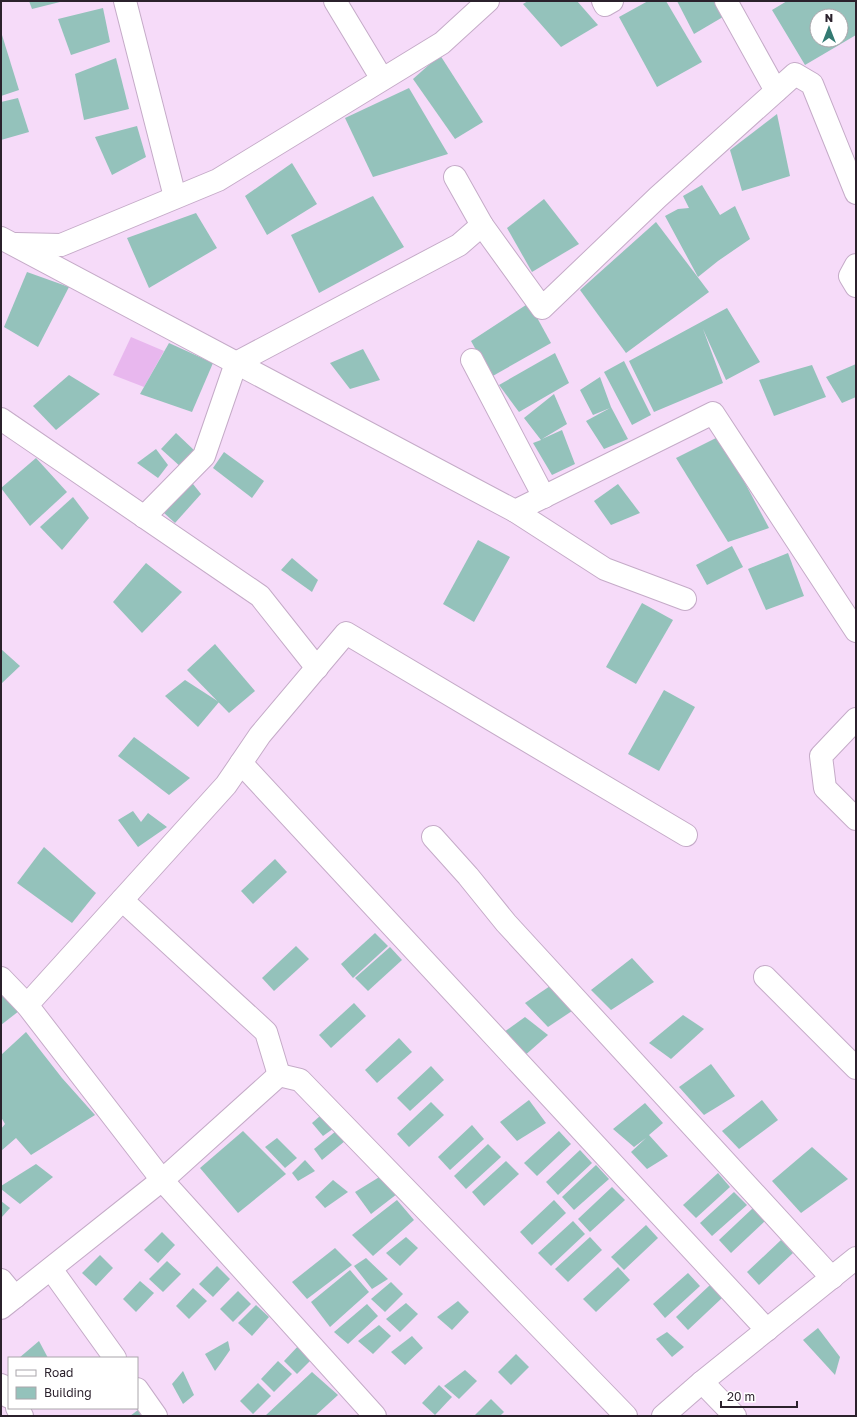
<svg xmlns="http://www.w3.org/2000/svg" width="857" height="1417" font-family="'Golos Text',sans-serif">
	<style>
		.green { fill: #e8b7ee }
		.building { fill: #94c2bb; fill-rule: evenodd }
		.lines { fill: none; stroke-linecap: round; stroke-linejoin: round }
		.street-casing { stroke: #c5abc8; stroke-width: 24 }
		.street { stroke: #fff; stroke-width: 22 }
	</style>
	<rect width="100%" height="100%" fill="#f6dbf9"/>
	<!-- green -->
	<polygon class="green" points="131,337 164,351 144,387 113,375"/>
	<!-- building -->
	<g class="building">
		<polygon points="29,1 60,1 60,2 32,9"/>
		<polygon points="528,1 577,1 598,25 561,47 523,4"/>
		<polygon points="648,1 666,1 702,62 657,87 619,17"/>
		<polygon points="677,1 723,1 728,14 694,34"/>
		<path d="M787 1H856V35L805 65 772 10ZM817 16H841V40H817Z"/>
		<polygon points="103,8 110,42 71,55 58,19"/>
		<polygon points="2,35 19,90 1,96 1,36"/>
		<polygon points="440,55 483,122 455,139 413,79"/>
		<polygon points="116,58 129,109 84,120 75,74"/>
		<polygon points="409,88 448,154 373,177 345,118"/>
		<polygon points="18,98 29,132 1,140 1,102"/>
		<polygon points="777,114 790,176 742,191 730,150"/>
		<polygon points="137,126 146,157 112,175 95,137"/>
		<polygon points="292,163 317,204 267,235 245,196"/>
		<polygon points="702,185 720,215 735,206 750,239 718,261 698,277 665,216 678,209 689,208 683,196"/>
		<polygon points="373,196 404,247 319,293 291,235"/>
		<polygon points="544,199 579,244 532,272 507,228"/>
		<polygon points="196,213 217,248 149,288 127,238"/>
		<polygon points="656,222 709,292 626,353 580,290"/>
		<polygon points="27,272 69,287 38,347 4,327"/>
		<polygon points="529,303 551,343 491,377 471,341"/>
		<polygon points="727,308 760,362 726,380 703,329 723,383 654,412 629,361"/>
		<polygon points="169,343 213,363 192,412 140,394"/>
		<polygon points="363,349 380,380 350,389 330,363"/>
		<polygon points="555,353 569,383 519,412 499,385"/>
		<polygon points="624,361 651,415 632,425 604,372"/>
		<polygon points="856,364 856,397 842,403 826,377"/>
		<polygon points="812,365 826,397 774,416 759,380"/>
		<polygon points="69,375 100,394 56,430 33,406"/>
		<polygon points="600,377 611,407 628,439 604,449 586,421 610,408 593,415 580,390"/>
		<polygon points="554,394 567,424 542,439 562,430 575,464 552,475 533,443 541,440 524,418"/>
		<polygon points="176,433 196,452 182,468 161,449"/>
		<polygon points="720,436 769,528 728,542 676,458"/>
		<polygon points="156,449 168,465 158,478 137,463"/>
		<polygon points="224,452 264,481 252,498 213,468"/>
		<polygon points="36,458 67,492 30,526 1,488"/>
		<polygon points="189,479 201,494 175,523 163,512"/>
		<polygon points="618,484 640,513 611,525 594,501"/>
		<polygon points="73,497 89,518 62,550 40,527"/>
		<polygon points="478,540 510,557 474,622 443,604"/>
		<polygon points="732,546 743,567 707,585 696,565"/>
		<polygon points="788,553 804,596 766,610 748,569"/>
		<polygon points="292,558 318,580 312,592 281,570"/>
		<polygon points="146,563 182,592 142,633 113,602"/>
		<polygon points="642,603 673,620 636,684 606,667"/>
		<polygon points="215,644 255,691 229,713 187,670"/>
		<polygon points="1,649 20,666 1,684"/>
		<polygon points="185,680 219,702 198,727 165,696"/>
		<polygon points="664,690 695,707 659,771 628,754"/>
		<polygon points="134,737 190,778 169,795 118,756"/>
		<polygon points="133,811 141,822 148,813 167,827 138,847 118,820"/>
		<polygon points="44,847 96,893 72,923 17,883"/>
		<polygon points="275,859 287,872 253,904 241,891"/>
		<polygon points="375,933 388,946 353,978 341,964"/>
		<polygon points="296,946 309,959 274,991 262,978"/>
		<polygon points="390,947 402,960 368,991 355,978"/>
		<polygon points="632,958 654,982 611,1010 591,990"/>
		<polygon points="553,984 575,1009 548,1027 525,1003"/>
		<polygon points="1,992 19,1011 1,1025"/>
		<polygon points="354,1003 366,1016 331,1048 319,1035"/>
		<polygon points="683,1015 704,1029 671,1059 649,1043"/>
		<polygon points="525,1017 548,1035 523,1057 504,1032"/>
		<polygon points="26,1032 62,1078 95,1115 31,1155 16,1138 1,1151 1,1129 5,1124 1,1117 1,1055"/>
		<polygon points="399,1038 412,1052 377,1083 365,1070"/>
		<polygon points="711,1064 735,1096 704,1115 679,1087"/>
		<polygon points="431,1066 444,1080 410,1111 397,1098"/>
		<polygon points="529,1100 546,1123 517,1141 500,1122"/>
		<polygon points="762,1100 778,1120 739,1149 722,1131"/>
		<polygon points="431,1102 444,1115 409,1147 397,1134"/>
		<polygon points="645,1103 663,1123 649,1135 668,1156 647,1169 631,1152 646,1138 634,1147 613,1129"/>
		<polygon points="328,1109 341,1123 323,1136 312,1123"/>
		<polygon points="472,1125 484,1139 450,1170 438,1157"/>
		<polygon points="243,1131 286,1174 238,1213 200,1168"/>
		<polygon points="336,1131 345,1141 322,1160 314,1149"/>
		<polygon points="559,1131 571,1144 537,1176 524,1163"/>
		<polygon points="277,1138 297,1158 285,1168 265,1147"/>
		<polygon points="488,1144 501,1157 466,1189 454,1176"/>
		<polygon points="812,1147 848,1179 801,1213 772,1181"/>
		<polygon points="580,1150 592,1163 558,1195 546,1182"/>
		<polygon points="305,1160 315,1171 298,1181 292,1173"/>
		<polygon points="506,1161 519,1174 484,1206 472,1192"/>
		<polygon points="36,1164 53,1177 20,1204 1,1189 1,1186"/>
		<polygon points="596,1165 609,1179 574,1210 562,1197"/>
		<polygon points="718,1173 730,1187 696,1218 683,1205"/>
		<polygon points="381,1176 397,1194 371,1214 355,1192"/>
		<polygon points="333,1180 348,1192 325,1208 315,1197"/>
		<polygon points="612,1187 625,1200 590,1232 578,1219"/>
		<polygon points="734,1192 747,1205 712,1236 700,1223"/>
		<polygon points="397,1200 414,1220 373,1256 352,1235"/>
		<polygon points="554,1200 566,1213 532,1245 520,1232"/>
		<polygon points="1,1201 10,1208 1,1218"/>
		<polygon points="753,1208 765,1221 731,1253 719,1240"/>
		<polygon points="573,1221 585,1234 551,1266 538,1253"/>
		<polygon points="646,1225 658,1238 624,1270 611,1257"/>
		<polygon points="162,1232 175,1245 158,1263 144,1250"/>
		<polygon points="406,1237 418,1248 400,1266 386,1253"/>
		<polygon points="590,1237 602,1250 568,1282 555,1269"/>
		<polygon points="781,1240 793,1253 759,1285 747,1272"/>
		<polygon points="335,1248 352,1265 307,1299 292,1282"/>
		<polygon points="100,1255 113,1268 96,1286 82,1273"/>
		<polygon points="366,1258 388,1279 372,1289 354,1266"/>
		<polygon points="167,1261 181,1274 163,1292 149,1279"/>
		<polygon points="217,1266 230,1279 213,1297 199,1284"/>
		<polygon points="618,1267 630,1280 596,1312 583,1299"/>
		<polygon points="350,1270 369,1292 330,1327 311,1302"/>
		<polygon points="688,1273 700,1286 665,1318 653,1304"/>
		<polygon points="140,1281 154,1293 136,1312 123,1299"/>
		<polygon points="391,1282 403,1294 385,1312 371,1299"/>
		<polygon points="710,1285 722,1298 688,1330 676,1317"/>
		<polygon points="193,1288 207,1301 189,1319 176,1306"/>
		<polygon points="238,1291 251,1304 233,1322 220,1309"/>
		<polygon points="458,1301 469,1312 452,1330 437,1317"/>
		<polygon points="406,1303 418,1314 400,1332 386,1319"/>
		<polygon points="367,1304 378,1316 348,1344 334,1332"/>
		<polygon points="256,1305 269,1317 252,1336 238,1323"/>
		<polygon points="379,1325 391,1336 373,1354 358,1341"/>
		<polygon points="818,1328 840,1357 835,1375 803,1340"/>
		<polygon points="667,1332 684,1347 672,1357 656,1339"/>
		<polygon points="412,1336 423,1348 405,1365 391,1352"/>
		<polygon points="39,1341 48,1358 19,1358"/>
		<polygon points="228,1341 230,1350 221,1363 215,1371 205,1354"/>
		<polygon points="301,1343 315,1356 297,1374 284,1361"/>
		<polygon points="516,1354 529,1367 511,1385 498,1372"/>
		<polygon points="278,1361 292,1374 274,1392 261,1379"/>
		<polygon points="465,1370 477,1381 459,1399 444,1386"/>
		<polygon points="183,1371 194,1395 183,1404 172,1384"/>
		<polygon points="312,1372 338,1395 315,1416 265,1416"/>
		<polygon points="258,1383 271,1396 253,1414 240,1401"/>
		<polygon points="439,1385 452,1397 435,1415 422,1403"/>
		<polygon points="491,1399 504,1412 500,1416 474,1416"/>
		<polygon points="138,1410 141,1416 130,1416"/>
	</g>
	<g class="lines">
		<defs>
			<g id="street">
				<polyline points="125,1 175,197"/>
				<polyline points="335,1 382,79"/>
				<polyline points="603,1 605,5 612,1"/>
				<polyline points="726,1 776,91"/>
				<polyline points="482,225 542,308 658,197 795,74 812,84 856,193"/>
				<polyline points="1,238 515,511 713,413 856,631"/>
				<polyline points="16,244 61,245 218,180 442,43 488,1"/>
				<polyline points="856,265 850,276 856,286"/>
				<polyline points="472,360 544,497"/>
				<polyline points="1,419 260,596 317,668"/>
				<polyline points="515,511 605,569 685,599"/>
				<polyline points="144,517 204,456 236,363 459,245 482,225 455,177"/>
				<polyline points="856,719 821,756 825,788 856,819"/>
				<polyline points="241,763 226,785 27,1005 162,1180 375,1416"/>
				<polyline points="686,835 346,633 260,735 241,763 767,1330"/>
				<polyline points="433,837 468,876 506,923 832,1278"/>
				<polyline points="122,900 266,1032 279,1075"/>
				<polyline points="765,977 856,1068"/>
				<polyline points="1,978 27,1005"/>
				<polyline points="279,1075 300,1080 626,1416"/>
				<polyline points="51,1269 115,1358"/>
				<polyline points="1,1280 15,1297"/>
				<polyline points="1,1308 167,1176 279,1075"/>
				<polyline points="1,1385 9,1397"/>
				<polyline points="137,1389 156,1416"/>
				<polyline points="17,1408 22,1416"/>
				<polyline points="663,1416 702,1382"/>
				<polyline points="735,1416 702,1382 856,1258"/>
			</g>
		</defs>
		<!-- street casing -->
		<use href="#street" class="street-casing"/>
		<!-- street -->
		<use href="#street" class="street"/>
	</g>
	<!-- border -->
	<rect width="857" height="1417" fill="none" stroke="#2b212c" stroke-width="4"/>
	<!-- legend -->
	<rect x="8" y="1357" width="130" height="52" fill="#ffffff" stroke="#aaa6ab"/>
	<rect x="16" y="1370" width="20" height="6" fill="#ffffff" stroke="#aaa6ab"/>
	<text x="44" y="1377" font-size="12" fill="#2b212c">Road</text>
	<rect x="16" y="1387" width="20" height="12" fill="#94c2bb" stroke="#aaa6ab"/>
	<text x="44" y="1397" font-size="12" fill="#2b212c">Building</text>
	<!-- north arrow -->
	<g transform="translate(829 28)"><circle r="19" fill="#ffffff" stroke="#aaa6ab"/>
	<path d="M0-3L7 15L0 10L-7 15Z" fill="#337a72"/>
	<text y="-6" font-size="11" font-weight="bold" text-anchor="middle" fill="#2b212c">N</text>
	</g>
	<!-- scale -->
	<path d="M721 1401v6h76v-6" fill="none" stroke="#2b212c" stroke-width="2"/>
	<text x="727" y="1401" font-size="12" fill="#2b212c" stroke="#ffffff" stroke-width="3" paint-order="stroke">20 m</text>
</svg>
